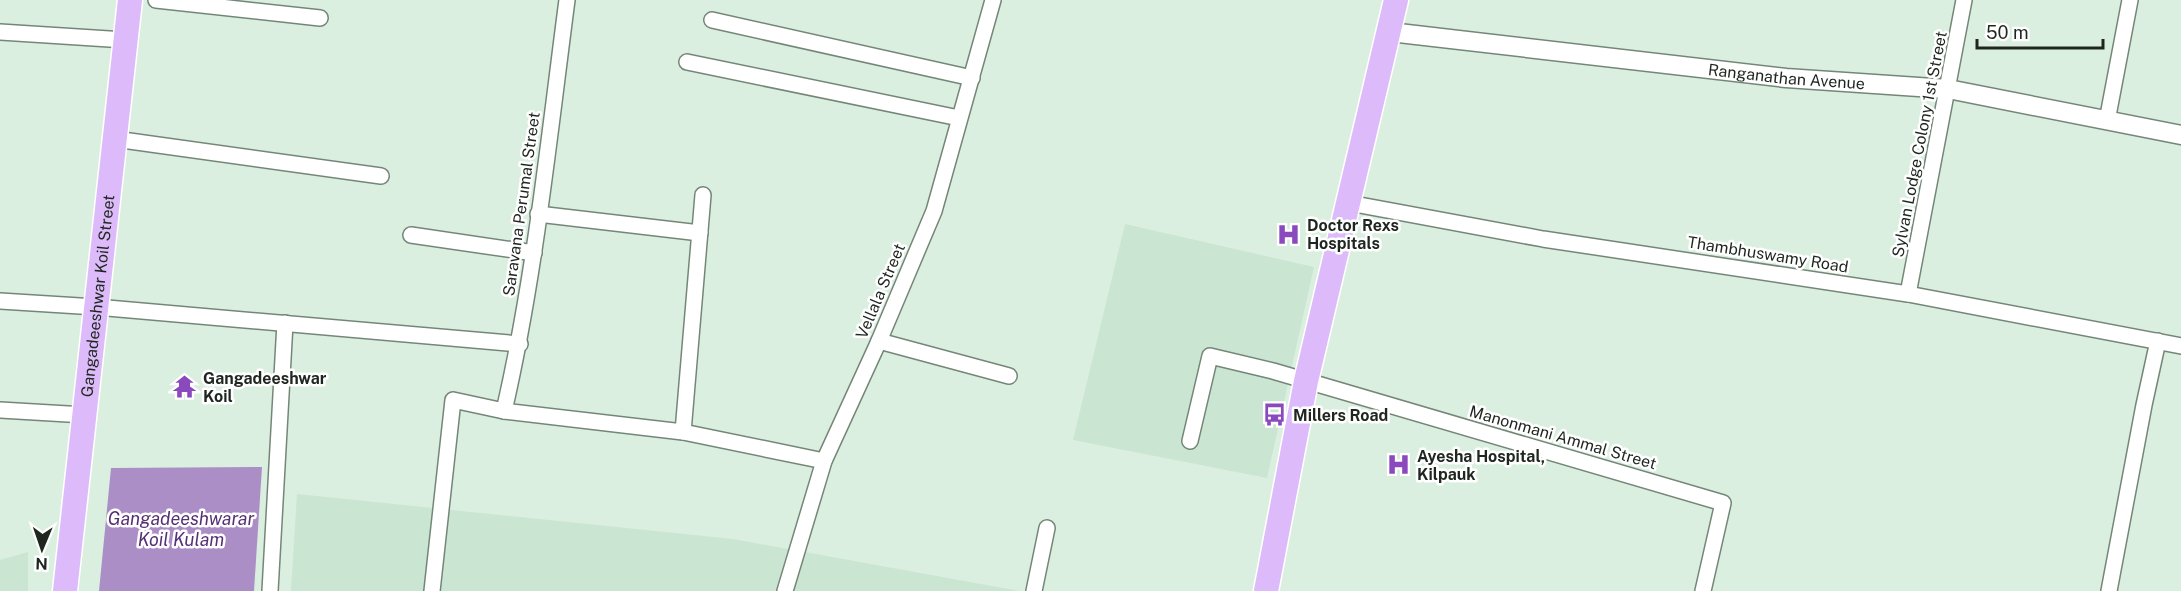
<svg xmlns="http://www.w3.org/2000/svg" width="2181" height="591" font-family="'Public Sans',sans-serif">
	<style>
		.built { fill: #cae5d1 }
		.water { fill: #ab8ec6 }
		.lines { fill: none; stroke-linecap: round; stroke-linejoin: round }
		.minor-casing { stroke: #758679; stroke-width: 18 }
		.tertiary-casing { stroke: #758679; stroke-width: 21 }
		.primary-casing { stroke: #fff; stroke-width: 27 }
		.minor { stroke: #fff; stroke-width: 15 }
		.tertiary { stroke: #fff; stroke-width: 18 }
		.primary { stroke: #ddbbfa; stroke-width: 24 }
		.labels { text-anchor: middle; stroke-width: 5; stroke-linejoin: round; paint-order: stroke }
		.street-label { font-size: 16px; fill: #1f2620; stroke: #fff }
		.poi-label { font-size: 16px; font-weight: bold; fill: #1f2620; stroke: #fff; text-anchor: start }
		.water-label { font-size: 18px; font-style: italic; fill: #563074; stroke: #fff }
	</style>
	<rect width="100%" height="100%" fill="#dbefe0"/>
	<!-- built -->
	<g class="built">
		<polygon points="1125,224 1314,267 1267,478 1073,440"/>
		<polygon points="297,494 733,539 1019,591 291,591"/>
		<polygon points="28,552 28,591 0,591 0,560"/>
	</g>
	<!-- water -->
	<polygon class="water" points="262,467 254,591 99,591 111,468"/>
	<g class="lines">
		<defs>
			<g id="minor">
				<polyline points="156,0 320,18"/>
				<polyline points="712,20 972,78"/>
				<polyline points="0,32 125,40"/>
				<polyline points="687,62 959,118"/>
				<polyline points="2107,121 2130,0"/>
				<polyline points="115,139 381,176"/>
				<polyline points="1349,203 1543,239 1908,294 2181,346"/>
				<polyline points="538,214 700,233"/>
				<polyline points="411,235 534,253"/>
				<polyline points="1908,294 1964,0"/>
				<polyline points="0,301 96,307 520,344"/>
				<polyline points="879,341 1009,376"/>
				<polyline points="0,410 85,415"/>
				<path d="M504 411C535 276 549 137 567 0"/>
				<polyline points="683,432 703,195"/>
				<polyline points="1190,441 1210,356 1273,371 1723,503 1703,591"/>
				<polyline points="270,591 285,323"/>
				<polyline points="432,591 453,400 504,411 683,432 824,461"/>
				<polyline points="785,591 824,461 879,341 934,211 993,0"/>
				<polyline points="1034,591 1047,528"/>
				<polyline points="2109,591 2144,405 2158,341"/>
			</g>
			<g id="tertiary">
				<path id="s1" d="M1390 32 1786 78 1948 89 2181 135"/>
			</g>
			<g id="primary">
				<path id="s2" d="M65 591 130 0"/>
				<polyline points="1266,591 1306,381 1396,0"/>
			</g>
		</defs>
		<!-- minor casing -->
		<use href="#minor" class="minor-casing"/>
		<!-- tertiary casing -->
		<use href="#tertiary" class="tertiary-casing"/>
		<!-- primary casing -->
		<use href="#primary" class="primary-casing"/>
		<!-- minor -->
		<use href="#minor" class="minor"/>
		<!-- tertiary -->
		<use href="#tertiary" class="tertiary"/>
		<!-- primary -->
		<use href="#primary" class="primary"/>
	</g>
	<!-- icons -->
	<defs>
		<symbol id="hospital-bare" viewBox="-9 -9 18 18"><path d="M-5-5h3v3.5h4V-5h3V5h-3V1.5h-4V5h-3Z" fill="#8b49be" stroke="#fff" stroke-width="2.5" paint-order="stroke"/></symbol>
		<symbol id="temple-bare" viewBox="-9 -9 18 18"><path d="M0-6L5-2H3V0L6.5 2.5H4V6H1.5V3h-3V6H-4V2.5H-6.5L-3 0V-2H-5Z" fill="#8b49be" stroke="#fff" stroke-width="2.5" paint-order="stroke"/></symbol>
		<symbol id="bus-bare" viewBox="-9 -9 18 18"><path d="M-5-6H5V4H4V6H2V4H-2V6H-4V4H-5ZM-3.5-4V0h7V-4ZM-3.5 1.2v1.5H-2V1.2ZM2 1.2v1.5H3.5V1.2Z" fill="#8b49be" stroke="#fff" stroke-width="2.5" paint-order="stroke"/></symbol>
	</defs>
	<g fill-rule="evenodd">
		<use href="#hospital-bare" x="1272" y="218" width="33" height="33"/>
		<use href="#temple-bare" x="168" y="370" width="33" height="33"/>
		<use href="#bus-bare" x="1258" y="398" width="33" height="33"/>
		<use href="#hospital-bare" x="1382" y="448" width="33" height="33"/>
	</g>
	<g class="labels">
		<!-- street labels -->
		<g class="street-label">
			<text dy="6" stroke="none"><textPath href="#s1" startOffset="399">Ranganathan Avenue</textPath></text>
			<text transform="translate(1919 144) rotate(-79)" y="6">Sylvan Lodge Colony 1st Street</text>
			<text transform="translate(521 204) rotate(-82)" y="6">Saravana Perumal Street</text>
			<text transform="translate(1768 254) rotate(9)" y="6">Thambhuswamy Road</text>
			<text transform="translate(880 291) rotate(-67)" y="6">Vellala Street</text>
			<text dy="6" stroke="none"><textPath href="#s2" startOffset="297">Gangadeeshwar Koil Street</textPath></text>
			<text transform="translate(1563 437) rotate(16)" y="6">Manonmani Ammal Street</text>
		</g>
		<!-- poi labels -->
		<g class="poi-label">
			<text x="1307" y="231">Doctor Rexs<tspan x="1307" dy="18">Hospitals</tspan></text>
			<text x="203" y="384">Gangadeeshwar<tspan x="203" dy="18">Koil</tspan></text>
			<text x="1293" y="421">Millers Road</text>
			<text x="1417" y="462">Ayesha Hospital,<tspan x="1417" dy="18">Kilpauk</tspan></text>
		</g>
		<!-- water labels -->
		<g class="water-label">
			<text x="181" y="525">Gangadeeshwarar<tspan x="181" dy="21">Koil Kulam</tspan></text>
		</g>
	</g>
	<!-- north arrow -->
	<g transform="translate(42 549) rotate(182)" stroke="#ffffff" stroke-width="4.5" paint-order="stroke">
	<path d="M0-4.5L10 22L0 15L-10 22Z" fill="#1f2620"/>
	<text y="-9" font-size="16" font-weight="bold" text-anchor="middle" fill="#1f2620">N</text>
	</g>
	<!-- scale -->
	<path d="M1977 39v9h126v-9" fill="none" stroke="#1f2620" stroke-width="3"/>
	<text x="1986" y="39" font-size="18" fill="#1f2620" stroke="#ffffff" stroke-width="4.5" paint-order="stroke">50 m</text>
</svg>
